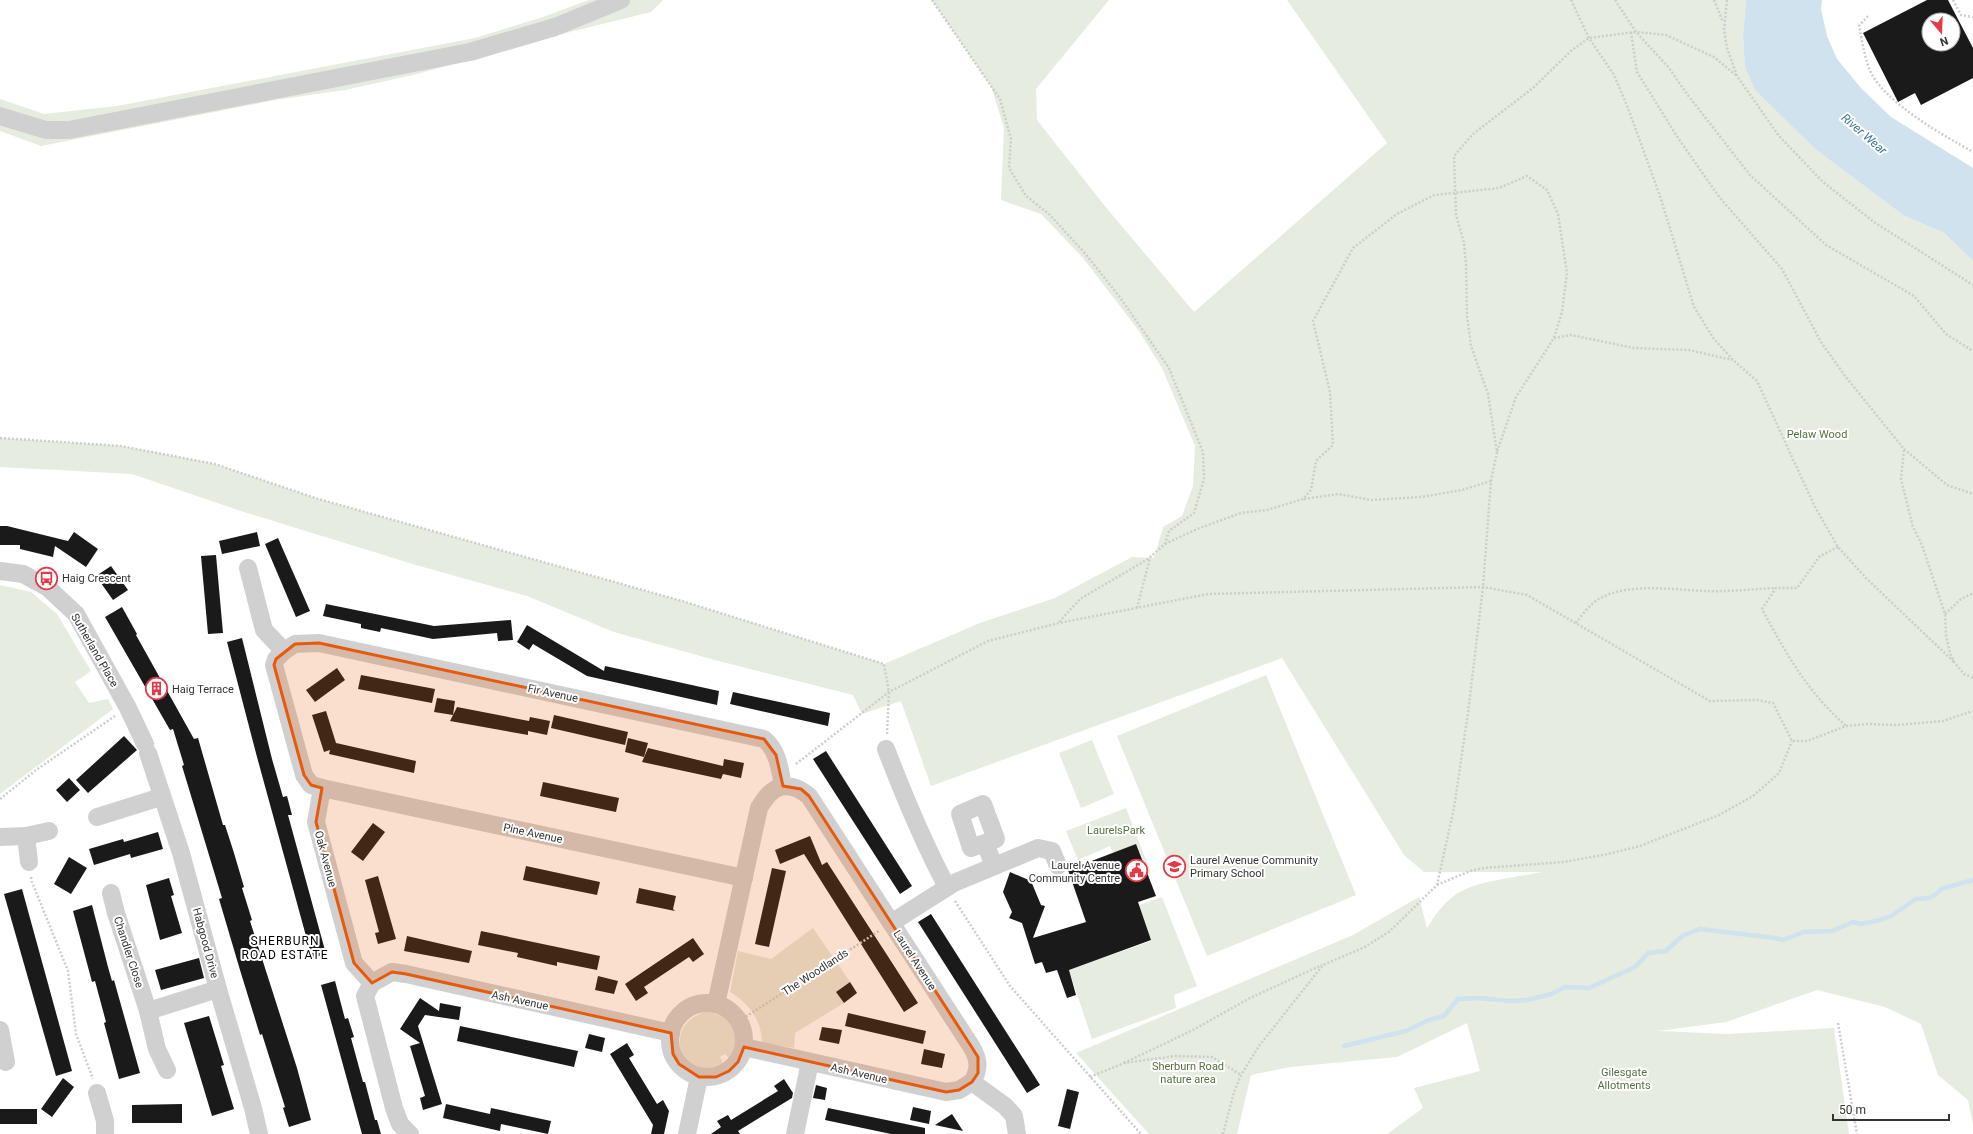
<svg xmlns="http://www.w3.org/2000/svg" width="1973" height="1134" font-family="Roboto,sans-serif">
	<style>
		.green { fill: #e6ecdf }
		.water { fill: #cfe2ee }
		.lines { fill: none; stroke-linecap: round; stroke-linejoin: round }
		.stream { stroke: #cfe2ee; stroke-width: 4.5 }
		.building { fill: #1a1a1a; fill-rule: evenodd }
		.path { stroke: #cdcdcd; stroke-width: 2.5; stroke-dasharray: 2 2; stroke-linecap: butt }
		.minor { stroke: #d0d0d0; stroke-width: 18 }
		.marked { fill: #e8590c; fill-opacity: 0.2; stroke: #e8590c; stroke-width: 3; stroke-linejoin: round }
		.labels { text-anchor: middle; stroke-width: 4; stroke-linejoin: round; paint-order: stroke }
		.park-label { font-size: 11px; fill: #56703f; stroke: #fff }
		.poi-label { font-size: 11px; fill: #333; stroke: #fff; text-anchor: start }
		.street-label { font-size: 11px; fill: #333; stroke: #fff }
		.water-label { font-size: 12px; font-style: italic; fill: #3f7597; stroke: #fff }
		.neighbourhood-label { font-size: 12px; letter-spacing: 1px; fill: #000; stroke: #fff }
	</style>
	<rect width="100%" height="100%" fill="#fff"/>
	<!-- green -->
	<g class="green">
		<polygon points="589,0 663,0 651,12 574,31 417,74 345,90 275,100 41,146 0,131 0,99 44,114 117,106 475,38 543,17"/>
		<path d="M932 0H1109L1036 89 1037 120 1104 205 1194 312 1387 143 1287 0H1746L1743 36 1745 68 1755 90 1815 149 1903 215 1944 233 1973 261V1125L1968 1100 1938 1075 1921 1024 1885 1007 1817 990 1726 1022 1658 1031 1728 1034 1834 1028 1849 1134H1387L1423 1108 1414 1088 1480 1071 1467 1023 1397 1057 1290 1067 1251 1075 1237 1134H1149L1076 1053 1353 935 1419 897 1427 928C1434 916 1444 903 1455 895 1473 881 1518 877 1542 872H1424L1404 855 1282 658 931 786 901 701 862 714 853 695 715 660 614 632 527 596 416 565 241 511 132 474 0 467V438L121 446 215 464 315 498 682 601 884 664 980 623 1055 598 1132 557 1154 558 1163 527 1182 516 1193 486 1195 446 1162 368 1139 331 1083 258 1041 214 1001 200 1004 128 991 86Z"/>
		<polygon points="0,585 31,592 57,614 91,671 75,682 89,703 108,699 113,709 0,794"/>
		<polygon points="1266,675 1356,895 1207,956 1117,736"/>
		<polygon points="1092,740 1114,794 1081,808 1059,753"/>
		<polygon points="1126,808 1151,873 1147,874 1113,853 1110,846 1078,860 1066,831"/>
		<polygon points="1162,897 1197,986 1174,995 1176,1008 1092,1039 1069,970 1151,941 1139,905"/>
		<path d="M813 928 850 982 836 992 844 1003 795 1033 794 1048 762 1043C762 1021 749 1003 730 992L738 951 771 959Z"/>
		<path d="M705 1012C731 1013 748 1038 731 1061L725 1054 720 1057 724 1065C684 1086 658 1027 705 1012Z"/>
	</g>
	<!-- water -->
	<polygon class="water" points="1746,0 1822,0 1821,9 1827,36 1837,59 1861,88 1891,117 1973,168 1973,261 1944,233 1903,215 1815,149 1755,90 1745,68 1743,36"/>
	<g class="lines">
		<!-- stream -->
		<polyline class="stream" points="1344,1046 1406,1031 1429,1020 1444,1016 1458,999 1478,998 1510,1001 1528,1000 1551,994 1565,987 1589,988 1635,967 1648,953 1666,951 1682,936 1700,929 1775,938 1783,940 1804,932 1832,931 1853,922 1861,924 1880,920 1891,916 1916,899 1929,898 1935,895 1941,889 1973,880"/>
	</g>
	<!-- building -->
	<g class="building">
		<path d="M1927 0H1948L1973 48V78L1921 105 1915 93 1898 102 1863 33ZM1929 20H1953V44H1929Z"/>
		<polygon points="0,526 7,526 68,541 74,532 98,549 86,567 55,546 53,557 20,549 20,545 0,545"/>
		<polygon points="257,532 260,546 222,554 219,541"/>
		<polygon points="278,538 310,611 296,617 265,544"/>
		<polygon points="216,555 223,633 208,634 201,556"/>
		<polygon points="111,566 128,590 113,600 96,576"/>
		<polygon points="326,604 434,626 511,620 513,640 498,641 497,633 433,639 381,628 380,632 361,628 361,624 323,616"/>
		<polygon points="122,607 137,634 136,635 194,739 198,738 223,825 225,825 234,853 244,887 242,888 252,920 250,921 297,1068 311,1120 289,1127 283,1108 285,1107 262,1034 260,1035 240,970 219,899 222,898 182,766 184,765 173,729 170,730 105,617"/>
		<polygon points="527,625 604,671 605,666 719,691 717,705 587,676 533,644 529,650 517,642"/>
		<polygon points="242,638 272,759 283,797 287,796 292,815 288,815 326,954 312,958 257,757 227,642"/>
		<polygon points="337,668 345,680 315,702 306,690"/>
		<polygon points="361,675 435,689 432,703 358,689"/>
		<polygon points="733,692 830,713 828,726 730,704"/>
		<polygon points="437,698 455,701 453,715 457,707 529,721 530,717 550,721 547,735 528,731 528,735 450,721 453,715 434,712"/>
		<polygon points="326,711 336,743 416,761 414,773 329,754 330,750 324,752 312,715"/>
		<polygon points="554,715 628,732 625,745 551,728"/>
		<polygon points="124,736 137,750 88,793 76,780"/>
		<polygon points="628,738 648,743 644,757 625,752"/>
		<polygon points="648,748 723,766 724,759 744,763 741,778 723,774 721,779 642,762"/>
		<polygon points="826,751 912,886 900,894 813,759"/>
		<polygon points="69,778 80,790 67,802 56,790"/>
		<polygon points="543,782 619,798 616,812 540,796"/>
		<polygon points="373,823 385,832 363,861 351,852"/>
		<polygon points="158,832 163,849 131,858 130,854 94,865 89,849 123,839 124,842"/>
		<polygon points="810,836 822,865 827,862 918,1003 904,1012 804,854 780,864 775,850"/>
		<polygon points="1136,844 1156,896 1138,902 1151,940 1069,970 1076,995 1067,998 1057,970 1046,973 1042,962 1035,964 1022,923 1009,918 1012,912 1003,892 1010,872 1031,881 1041,905 1045,906 1033,938 1086,922 1068,870"/>
		<polygon points="69,857 87,868 71,894 54,884"/>
		<polygon points="526,866 600,882 597,895 523,880"/>
		<polygon points="772,868 786,871 769,947 755,944"/>
		<polygon points="378,876 396,939 378,944 375,933 379,932 365,880"/>
		<polygon points="169,878 174,895 171,896 182,933 160,940 146,885"/>
		<polygon points="639,888 676,896 673,909 675,911 636,903"/>
		<polygon points="22,889 72,1071 56,1076 4,894"/>
		<polygon points="92,905 108,967 112,981 114,980 140,1073 119,1079 104,1023 106,1022 95,981 92,982 73,911"/>
		<polygon points="931,914 1040,1085 1027,1093 918,922"/>
		<polygon points="481,931 600,956 597,970 557,962 557,966 517,957 518,953 478,945"/>
		<polygon points="407,936 472,951 469,963 404,951"/>
		<polygon points="693,938 704,954 693,962 689,957 644,987 648,993 636,1001 625,984"/>
		<polygon points="199,958 204,978 161,990 155,970"/>
		<polygon points="598,976 618,981 614,994 595,990"/>
		<polygon points="335,981 345,1019 348,1018 354,1037 351,1038 363,1082 365,1082 375,1120 377,1120 381,1134 362,1134 321,985"/>
		<polygon points="850,982 857,993 844,1003 836,992"/>
		<polygon points="420,998 439,1011 440,1003 461,1007 459,1020 425,1015 418,1026 442,1104 423,1110 420,1098 425,1096 410,1046 420,1043 400,1029"/>
		<polygon points="848,1013 926,1031 923,1044 845,1026"/>
		<polygon points="209,1016 224,1065 221,1066 234,1109 212,1116 184,1023"/>
		<polygon points="460,1026 578,1051 574,1067 457,1041"/>
		<polygon points="822,1027 842,1030 839,1044 819,1040"/>
		<polygon points="589,1034 605,1038 602,1052 585,1048"/>
		<polygon points="627,1043 634,1055 629,1058 657,1104 663,1100 669,1111 664,1134 651,1134 653,1125 610,1054"/>
		<polygon points="924,1049 945,1054 942,1068 921,1064"/>
		<polygon points="63,1078 74,1087 52,1117 41,1109"/>
		<polygon points="784,1079 793,1093 792,1098 738,1131 740,1134 711,1134 721,1127 717,1121 728,1115 731,1120 778,1091 774,1086"/>
		<polygon points="816,1085 827,1088 825,1100 813,1098"/>
		<polygon points="1067,1089 1079,1092 1070,1129 1058,1126"/>
		<polygon points="182,1104 182,1123 132,1123 132,1105"/>
		<polygon points="446,1104 490,1114 491,1108 551,1121 548,1134 501,1124 500,1131 443,1118"/>
		<polygon points="913,1107 931,1111 929,1124 910,1120"/>
		<polygon points="828,1108 925,1128 925,1134 891,1134 825,1120"/>
		<rect x="0" y="1109" width="37" height="15"/>
		<polygon points="952,1114 963,1131 935,1125"/>
	</g>
	<g class="lines">
		<!-- path -->
		<g class="path">
			<polyline points="932,0 1000,99 1011,139 1009,168 1026,196 1049,214 1083,251 1119,296 1169,368 1203,452 1204,479 1194,513 1169,531 1165,544 1148,559 1080,599 1059,622"/>
			<polyline points="1571,0 1589,38 1614,75 1628,108 1660,196 1694,307 1714,339 1733,360 1757,381 1815,507 1838,547 1866,578 1954,662"/>
			<polyline points="1615,0 1636,32 1669,68 1687,94 1750,175 1826,245 1914,296 1946,334 1973,351"/>
			<polyline points="1714,0 1723,22"/>
			<polyline points="1727,0 1724,30 1727,48 1737,76 1779,136 1823,182 1874,222 1973,285"/>
			<polyline points="1953,0 1961,15 1973,17"/>
			<path d="M1868 16 1859 26C1862 40 1864 55 1869 68 1881 101 1943 135 1973 152"/>
			<polyline points="1631,32 1637,72 1678,138 1720,198 1782,269 1821,342 1845,376 1904,449 1947,485 1973,494"/>
			<polyline points="1554,338 1571,335 1634,348 1689,350 1732,360"/>
			<polyline points="0,438 121,446 215,464 315,498 682,601 884,664 889,692 887,734"/>
			<polyline points="1904,450 1901,479 1913,527 1922,545 1945,614 1946,635 1950,653 1954,662 1964,674 1973,678"/>
			<polyline points="1304,499 1338,494 1371,500 1421,497 1462,490 1491,481"/>
			<polyline points="1165,544 1197,529 1241,513 1267,510 1303,499 1311,490 1316,461 1333,445 1330,392 1313,321 1353,248 1397,214 1434,195 1499,188 1527,176 1547,190 1558,214 1567,273 1562,312 1554,338 1516,397 1497,452"/>
			<path d="M1838 547 1820 556 1797 588H1776L1762 609C1787 655 1806 690 1846 726"/>
			<polyline points="1137,608 1150,558"/>
			<polyline points="1945,614 1961,599 1973,593"/>
			<path d="M1576 623C1582 615 1590 604 1599 599 1628 582 1674 590 1705 591 1729 592 1752 589 1776 588"/>
			<polyline points="796,764 889,692 988,641 1059,623 1208,594 1483,587 1527,595 1710,701 1757,700 1773,703 1792,741 1807,741 1846,726 1867,724 1897,725 1943,721 1973,711"/>
			<polyline points="0,799 36,770 115,716"/>
			<polyline points="31,877 32,882 68,971 76,1034 93,1079"/>
			<polyline points="1437,885 1470,871 1484,868 1564,862 1608,854 1640,846 1719,815 1753,796 1779,773 1792,741"/>
			<polyline points="955,901 1010,986 1141,1134"/>
			<polyline points="739,1021 879,931"/>
			<polyline points="1838,1023 1857,1134"/>
			<polyline points="1124,1063 1193,1030 1250,998 1322,965"/>
			<polyline points="1090,1077 1124,1063 1175,1056 1212,1057 1241,1075"/>
			<polyline points="1223,1134 1234,1092 1241,1075 1259,1046 1323,965 1365,947 1390,931 1437,885 1454,808 1468,713 1483,587 1491,481 1497,452 1488,394 1471,346 1467,315 1466,264 1464,243 1456,215 1454,156 1473,134 1533,88 1572,50 1589,38 1636,32 1666,35 1714,57 1737,76"/>
		</g>
		<!-- minor -->
		<g class="minor">
			<polyline points="0,116 46,130 69,130 470,52 555,27 621,0"/>
			<polyline points="248,568 264,630 284,651 276,659 274,665 304,775 311,785 322,788 316,822 354,963 372,983 365,996 394,1108 400,1124 410,1134"/>
			<polyline points="0,571 23,574 47,587 76,614 128,708 145,744"/>
			<path d="M284 651 295 644 319 643 764 739C778 750 780 770 783 786 794 786 800 789 809 796L971 1046C979 1059 980 1069 972 1082L1005 1106 1014 1116 1017 1134"/>
			<path d="M886 749C904 796 923 842 947 887"/>
			<polyline points="148,753 181,853 218,989 253,1108 259,1134"/>
			<polyline points="322,788 744,878"/>
			<polyline points="97,817 161,797"/>
			<polyline points="26,836 29,862"/>
			<polyline points="0,837 26,836 49,831"/>
			<polyline points="985,843 971,848 960,814 983,804 996,839 985,843 994,866"/>
			<polyline points="111,893 116,913 148,1011 157,1049 167,1070"/>
			<polyline points="891,923 954,883 1038,848 1052,851 1058,866"/>
			<polyline points="372,983 392,972 406,974 671,1033"/>
			<circle cx="707" cy="1040" r="37"/>
			<path d="M716 1004 759 808C766 797 770 790 783 786"/>
			<polyline points="148,1011 218,989"/>
			<polyline points="0,1030 6,1062"/>
			<polyline points="744,1047 946,1092 959,1090 972,1082"/>
			<polyline points="97,1093 105,1121 105,1134"/>
			<polyline points="687,1134 699,1077"/>
			<polyline points="795,1134 810,1062"/>
		</g>
	</g>
	<!-- marked area -->
	<path class="marked" d="M319 643 764 739 776 755 783 786 801 789 809 796 971 1046 978 1057V1073L972 1082 959 1090 946 1092 744 1047 738 1062 729 1071 716 1077H699L679 1064 673 1054 671 1033 406 974 392 972 372 983 354 963 316 822 322 788 311 785 304 775 274 665 276 659 295 644Z"/>
	<!-- icons -->
	<defs>
		<symbol id="bus-ring" viewBox="-11 -11 22 22"><circle r="9.5" fill="#fff" stroke="#e63946" stroke-width="1.5"/><path d="M-5-6H5V4H4V6H2V4H-2V6H-4V4H-5ZM-3.5-4V0h7V-4ZM-3.5 1.2v1.5H-2V1.2ZM2 1.2v1.5H3.5V1.2Z" fill="#e63946"/></symbol>
		<symbol id="building-ring" viewBox="-11 -11 22 22"><circle r="9.5" fill="#fff" stroke="#e63946" stroke-width="1.5"/><path d="M-4-6H4V6H1V3H-1V6H-4ZM-2.5-4.3h1.7v1.8h-1.7ZM.8-4.3h1.7v1.8H.8ZM-2.5-1h1.7V.8h-1.7ZM.8-1h1.7V.8H.8Z" fill="#e63946"/></symbol>
		<symbol id="school-ring" viewBox="-11 -11 22 22"><circle r="9.5" fill="#fff" stroke="#e63946" stroke-width="1.5"/><path d="M0-5L7-2L0 1L-7-2ZM-4 1L0 2.5L4 1V4Q0 6-4 4Z" fill="#e63946"/></symbol>
		<symbol id="civic-ring" viewBox="-11 -11 22 22"><circle r="9.5" fill="#fff" stroke="#e63946" stroke-width="1.5"/><path d="M-.6-6.5H3V-4.5H.6V-3L4-1V1h2V6H-6V1h2V-1L-.6-3ZM-1.2 2.5V6h2.4V2.5Z" fill="#e63946"/></symbol>
	</defs>
	<g fill-rule="evenodd">
		<use href="#bus-ring" x="34" y="566" width="25" height="25"/>
		<use href="#building-ring" x="144" y="676" width="25" height="25"/>
		<use href="#school-ring" x="1162" y="854" width="25" height="25"/>
		<use href="#civic-ring" x="1124" y="858" width="25" height="25"/>
	</g>
	<g class="labels">
		<!-- park labels -->
		<g class="park-label">
			<text x="1817" y="438">Pelaw Wood</text>
			<text x="1116" y="834">LaurelsPark</text>
			<text x="1188" y="1070">Sherburn Road<tspan x="1188" dy="13">nature area</tspan></text>
			<text x="1624" y="1076">Gilesgate<tspan x="1624" dy="13">Allotments</tspan></text>
		</g>
		<!-- poi labels -->
		<g class="poi-label">
			<text x="62" y="582">Haig Crescent</text>
			<text x="172" y="693">Haig Terrace</text>
			<text x="1190" y="864">Laurel Avenue Community<tspan x="1190" dy="13">Primary School</tspan></text>
			<text x="1120" y="869" text-anchor="end">Laurel Avenue<tspan x="1120" dy="13">Community Centre</tspan></text>
		</g>
		<!-- street labels -->
		<g class="street-label">
			<text transform="translate(95 650) rotate(60)" y="4">Sutherland Place</text>
			<text transform="translate(553 693) rotate(12)" y="4">Fir Avenue</text>
			<text transform="translate(533 833) rotate(12)" y="4">Pine Avenue</text>
			<text transform="translate(326 859) rotate(75)" y="4">Oak Avenue</text>
			<text transform="translate(206 943) rotate(75)" y="4">Habgood Drive</text>
			<text transform="translate(129 952) rotate(72)" y="4">Chandler Close</text>
			<text transform="translate(915 960) rotate(57)" y="4">Laurel Avenue</text>
			<text transform="translate(815 972) rotate(-33)" y="4">The Woodlands</text>
			<text transform="translate(520 1000) rotate(12)" y="4">Ash Avenue</text>
			<text transform="translate(859 1073) rotate(13)" y="4">Ash Avenue</text>
		</g>
		<!-- water labels -->
		<g class="water-label">
			<text transform="translate(1864 134) rotate(41)" y="4">River Wear</text>
		</g>
		<!-- neighbourhood labels -->
		<g class="neighbourhood-label">
			<text x="285" y="945">SHERBURN<tspan x="285" dy="14">ROAD ESTATE</tspan></text>
		</g>
	</g>
	<!-- north arrow -->
	<g transform="translate(1941 32) rotate(161)"><circle r="19" fill="#ffffff" stroke="#adadad"/>
	<path d="M0-3L7 15L0 10L-7 15Z" fill="#e63946"/>
	<text y="-6" font-size="11" font-weight="bold" text-anchor="middle" fill="#333333">N</text>
	</g>
	<!-- scale -->
	<path d="M1833 1114v6h116v-6" fill="none" stroke="#333333" stroke-width="2"/>
	<text x="1839" y="1114" font-size="12" fill="#333333" stroke="#ffffff" stroke-width="3" paint-order="stroke">50 m</text>
</svg>
